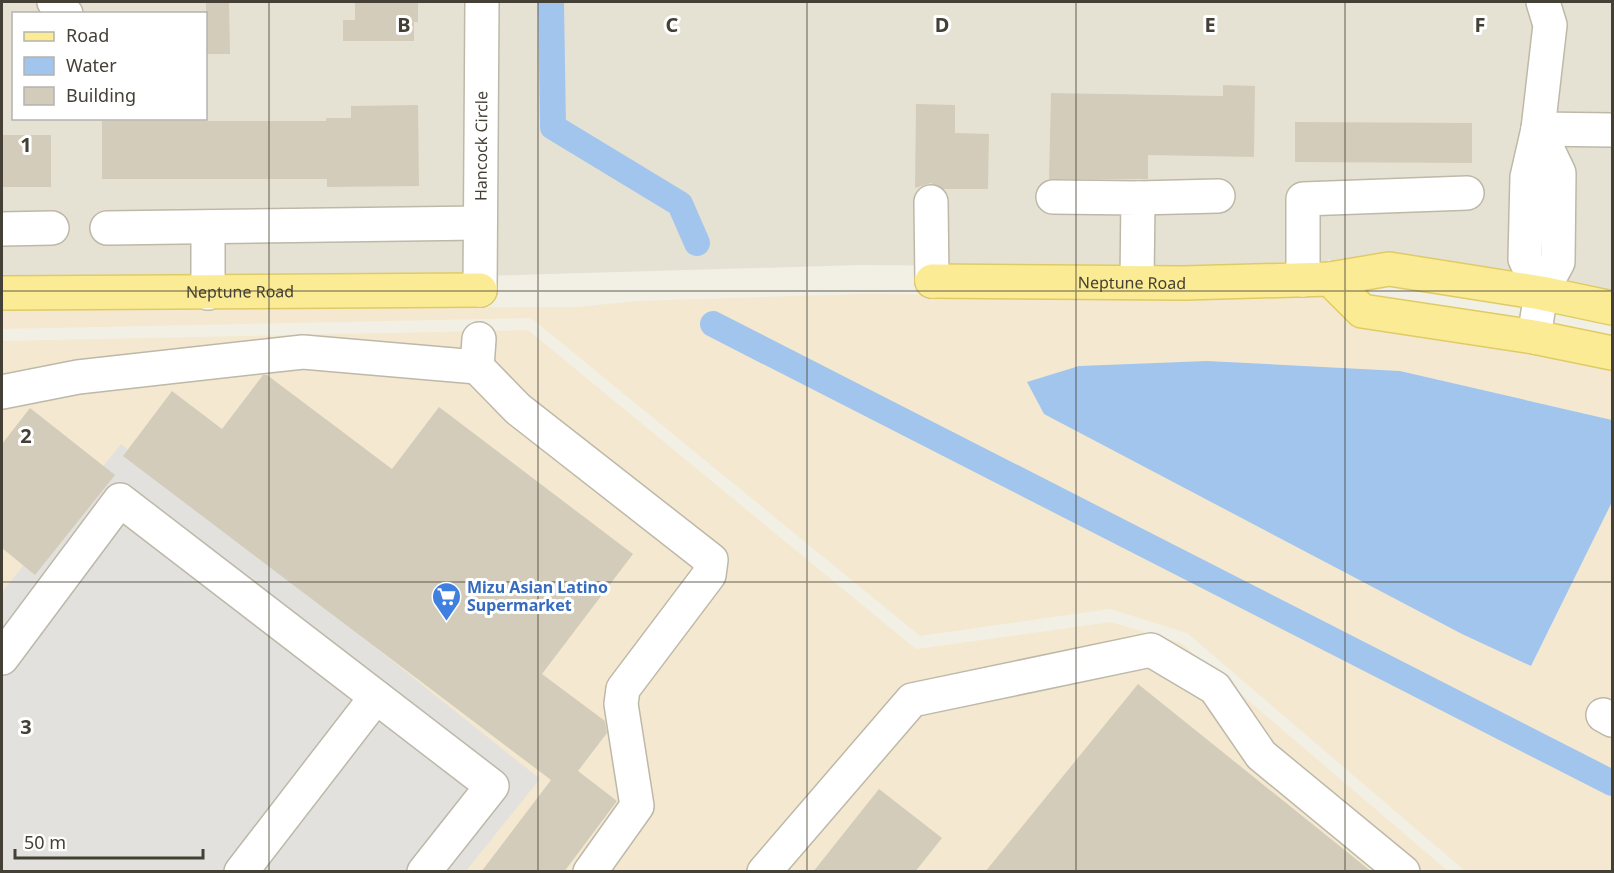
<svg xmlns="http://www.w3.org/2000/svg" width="1614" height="873" font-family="'Noto Sans',sans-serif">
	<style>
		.residential { fill: #e6e2d3; fill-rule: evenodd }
		.commercial { fill: #f4e9d0 }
		.parking { fill: #e2e1dd }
		.water { fill: #a2c5ed }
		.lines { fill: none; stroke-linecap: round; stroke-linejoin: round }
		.canal { stroke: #a2c5ed; stroke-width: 26 }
		.building { fill: #d3ccba }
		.minor-casing { stroke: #bdb8a8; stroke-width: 36 }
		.major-casing { stroke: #dfcb65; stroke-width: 36 }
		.minor { stroke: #fff; stroke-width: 33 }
		.major { stroke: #fbeb94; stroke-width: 33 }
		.grid { fill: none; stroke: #444035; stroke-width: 1.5; stroke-opacity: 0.55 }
		.labels { text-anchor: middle; stroke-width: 6; stroke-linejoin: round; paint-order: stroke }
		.street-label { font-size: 16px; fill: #444035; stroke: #fff }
		.shop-label { font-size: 16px; font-weight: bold; fill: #366cbe; stroke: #fff; text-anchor: start }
		.grid-label { font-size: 20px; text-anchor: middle; font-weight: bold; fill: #444035; stroke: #fff; stroke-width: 6; stroke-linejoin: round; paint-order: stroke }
	</style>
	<rect width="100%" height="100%" fill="#f2efe5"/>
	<!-- residential -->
	<path class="residential" d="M2 2H1612V294L1334 264 1329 259 1324 265 1184 268 862 265 480 276 2 280ZM14 14H206V118H14Z"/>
	<!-- commercial -->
	<g class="commercial">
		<polygon points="862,294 1184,297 1326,294 1532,352 1612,368 1612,420 1400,371 1531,666 1612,502 1612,871 1465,871 1187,633 1110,609 920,636 531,318 2,329 2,309 576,307 636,301"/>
		<polygon points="528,330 916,649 1111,622 1181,643 1448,871 2,871 2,341"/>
	</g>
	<!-- parking -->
	<polygon class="parking" points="121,444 540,779 466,871 2,872 2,592"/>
	<!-- water -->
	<polygon class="water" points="1207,361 1400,371 1612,420 1612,502 1531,666 1462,634 1044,414 1027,382 1079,366"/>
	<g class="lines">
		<!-- canal -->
		<g class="canal">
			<polyline points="551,2 553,127 680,204 697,243"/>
			<polyline points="713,324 1612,783"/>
		</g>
	</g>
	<!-- building -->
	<g class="building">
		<polygon points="206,2 229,2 230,54 206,54"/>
		<polygon points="355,2 418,2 418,22 414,22 414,41 343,41 343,20 355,20"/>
		<polygon points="1223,85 1255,86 1254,157 1148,155 1148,179 1049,179 1051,93 1223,96"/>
		<polygon points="916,104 955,105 955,133 989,134 988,189 943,189 931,183 915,188"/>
		<polygon points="418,105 419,186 327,187 327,179 102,179 102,121 326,121 326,118 351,118 351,106"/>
		<polygon points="1295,122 1472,123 1472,163 1295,162"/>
		<rect x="2" y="135" width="49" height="52"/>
		<polygon points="263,375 267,375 392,469 439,407 633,554 542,674 605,721 607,733 578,771 617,801 564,872 481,872 551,780 123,456 172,391 222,429"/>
		<polygon points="30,408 115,475 35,575 2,548 2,444"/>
		<polygon points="1138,684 1372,872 985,872"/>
		<polygon points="879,789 942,838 915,872 813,872"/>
	</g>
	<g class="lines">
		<defs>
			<g id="minor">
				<polyline points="54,2 66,14"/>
				<polyline points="1538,129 1612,130"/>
				<polyline points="1053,197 1138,198 1137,282"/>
				<polyline points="1138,198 1218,196"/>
				<polyline points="931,202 932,281"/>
				<polyline points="107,228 480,223"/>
				<polyline points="2,229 52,228"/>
				<polyline points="1303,280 1303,199 1467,193"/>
				<path id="s1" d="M480 290 482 2"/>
				<polyline points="208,293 208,227"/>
				<polyline points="1541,293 1525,259 1527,177 1538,129 1550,25 1543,2"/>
				<polyline points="1534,337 1541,293 1558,262 1559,173 1538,129"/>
				<polyline points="479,339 477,367 518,409 711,560 709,575 623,689 621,704 637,806 590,872"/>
				<polyline points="2,392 78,377 303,352 477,367"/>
				<polyline points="2,658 120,500 492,786 424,872"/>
				<polyline points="1603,715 1612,720"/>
				<polyline points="241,872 376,697"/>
				<polyline points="764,872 912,700 1151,650 1215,688 1261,755 1403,872"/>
			</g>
			<g id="major">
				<polyline points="1330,279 1362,311 1534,337 1612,353"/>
				<path id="s2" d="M932 281 1184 283 1330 279 1389 269 1541 293 1612 308"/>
				<path id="s3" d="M2 293 480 290"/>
			</g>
		</defs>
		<!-- minor casing -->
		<use href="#minor" class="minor-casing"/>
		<!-- major casing -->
		<use href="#major" class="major-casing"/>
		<!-- minor -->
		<use href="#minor" class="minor"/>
		<!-- major -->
		<use href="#major" class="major"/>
	</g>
	<!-- grid -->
	<path class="grid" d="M269 2V872M538 2V872M807 2V872M1076 2V872M1345 2V872M2 291H1612M2 582H1612"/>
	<!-- icons -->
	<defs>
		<symbol id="supermarket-pin" viewBox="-11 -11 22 30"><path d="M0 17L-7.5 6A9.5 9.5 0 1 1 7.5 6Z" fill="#3f7fe0" stroke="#fff"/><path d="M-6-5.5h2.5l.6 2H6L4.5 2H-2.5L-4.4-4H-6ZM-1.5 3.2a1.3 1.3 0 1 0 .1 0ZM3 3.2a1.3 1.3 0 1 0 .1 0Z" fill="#fff"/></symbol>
	</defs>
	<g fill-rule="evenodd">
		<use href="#supermarket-pin" x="430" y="580" width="33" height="45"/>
	</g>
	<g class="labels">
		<!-- street labels -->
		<g class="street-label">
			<text dy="6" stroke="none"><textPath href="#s1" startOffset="144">Hancock Circle</textPath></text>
			<text dy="6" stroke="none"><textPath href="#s2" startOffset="200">Neptune Road</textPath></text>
			<text dy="6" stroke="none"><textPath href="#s3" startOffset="238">Neptune Road</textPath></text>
		</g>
		<!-- shop labels -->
		<g class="shop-label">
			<text x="467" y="593">Mizu Asian Latino<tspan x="467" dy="18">Supermarket</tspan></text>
		</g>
	</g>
	<g class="grid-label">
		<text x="404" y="32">B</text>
		<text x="672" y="32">C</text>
		<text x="942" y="32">D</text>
		<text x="1210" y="32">E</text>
		<text x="1480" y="32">F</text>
		<text x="26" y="152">1</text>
		<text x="26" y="443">2</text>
		<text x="26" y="734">3</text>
	</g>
	<!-- border -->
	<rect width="1614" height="873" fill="none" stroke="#444035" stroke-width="6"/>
	<!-- legend -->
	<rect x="12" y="12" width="195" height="108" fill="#ffffff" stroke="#b4b3ae" stroke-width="1.5"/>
	<rect x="24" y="32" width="30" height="9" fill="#fbeb94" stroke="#b4b3ae" stroke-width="1.5"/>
	<text x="66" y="42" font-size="18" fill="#444035">Road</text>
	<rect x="24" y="57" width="30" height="18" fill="#a2c5ed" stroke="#b4b3ae" stroke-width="1.5"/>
	<text x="66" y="72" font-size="18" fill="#444035">Water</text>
	<rect x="24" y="87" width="30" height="18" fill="#d3ccba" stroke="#b4b3ae" stroke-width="1.5"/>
	<text x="66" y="102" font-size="18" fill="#444035">Building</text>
	<!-- scale -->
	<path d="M15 849v9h188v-9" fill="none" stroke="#444035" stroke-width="3"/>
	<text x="24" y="849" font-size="18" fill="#444035" stroke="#ffffff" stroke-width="4.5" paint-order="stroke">50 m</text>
</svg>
